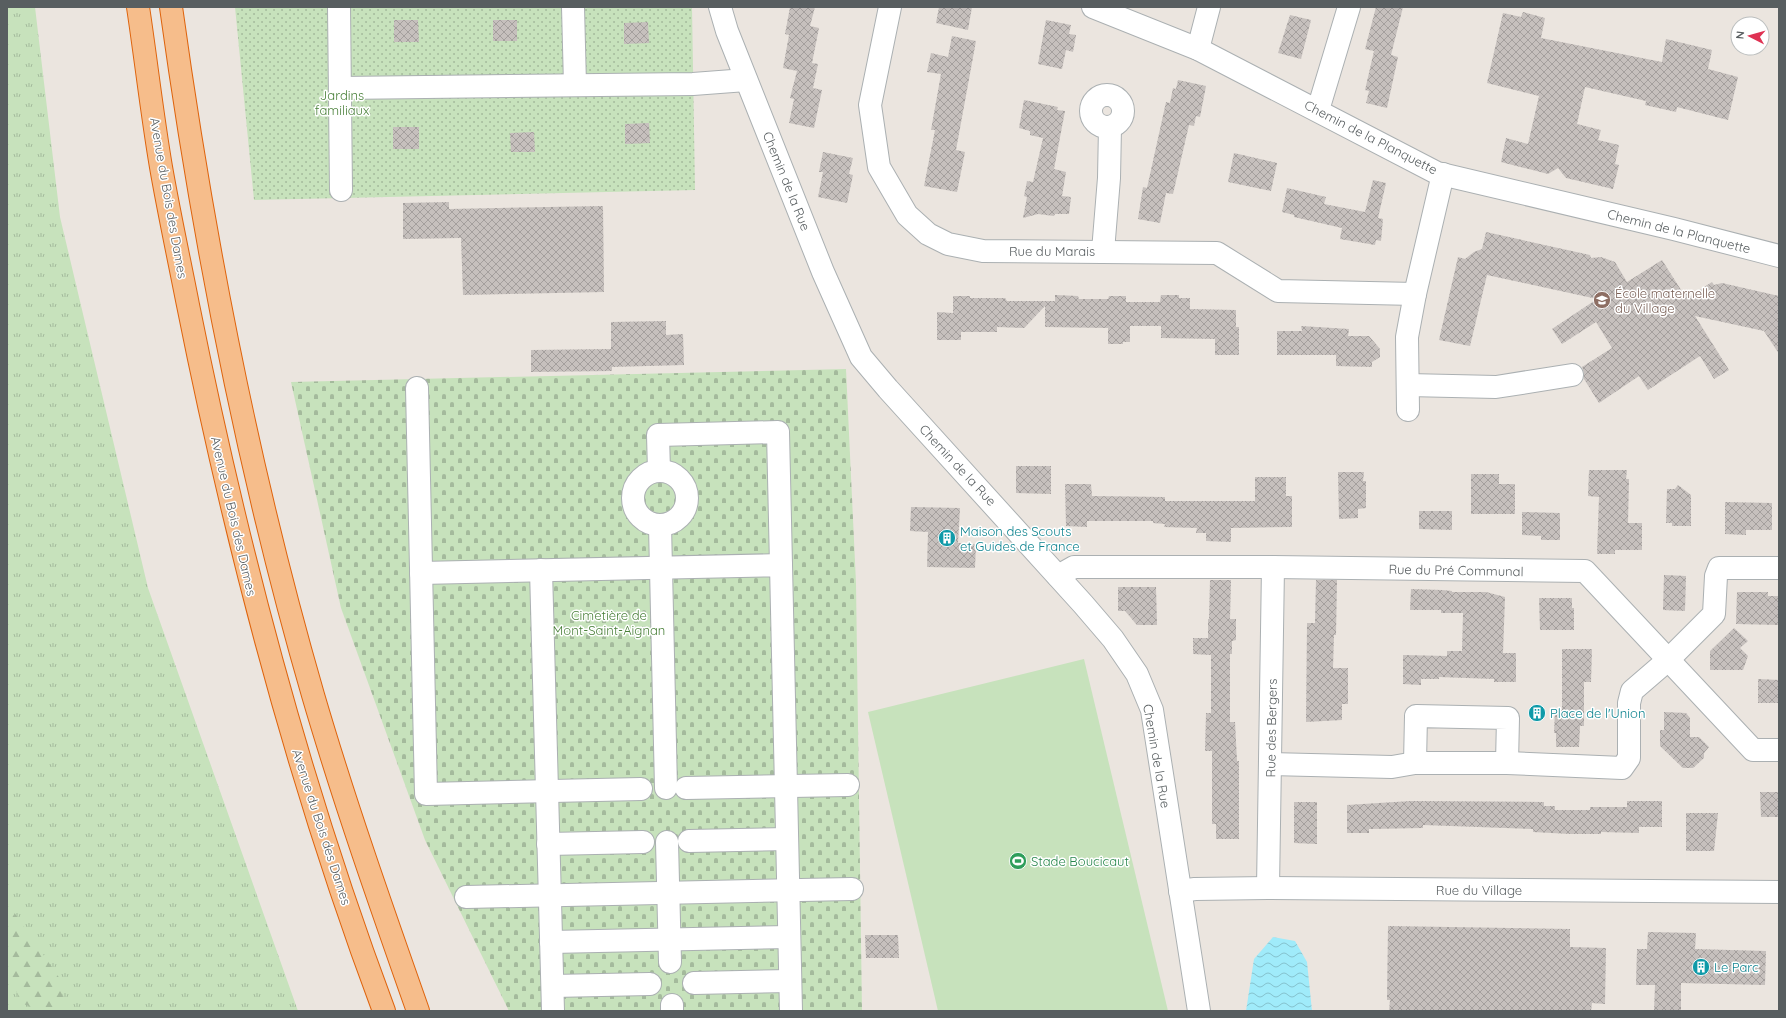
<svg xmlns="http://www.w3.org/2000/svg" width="1786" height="1018" font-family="Quicksand,sans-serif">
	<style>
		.grass { fill: url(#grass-tufts) }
		.forest { fill: url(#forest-firs) }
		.cemetery { fill: url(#cemetery-stones) }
		.park { fill: url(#park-dots) }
		.pitch { fill: #c7e2bc }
		.water { fill: url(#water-waves) }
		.building { fill: url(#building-cross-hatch) }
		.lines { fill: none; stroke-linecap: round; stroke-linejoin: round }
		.minor-casing { stroke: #abb0b2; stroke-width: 24 }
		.highway-casing { stroke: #de630c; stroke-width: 24 }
		.minor { stroke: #fff; stroke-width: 22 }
		.highway { stroke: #f6bd8b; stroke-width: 22 }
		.labels { text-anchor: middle; stroke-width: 3; stroke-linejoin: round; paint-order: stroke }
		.park-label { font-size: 13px; fill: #487f38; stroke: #fff }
		.street-label { font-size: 13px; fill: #585e60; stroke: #fff }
		.education-label { font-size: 13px; fill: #785e54; stroke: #fff; text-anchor: start }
		.culture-label { font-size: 13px; fill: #0d838f; stroke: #fff; text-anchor: start }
		.leisure-label { font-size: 13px; fill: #27864d; stroke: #fff; text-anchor: start }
	</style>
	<defs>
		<pattern id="grass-tufts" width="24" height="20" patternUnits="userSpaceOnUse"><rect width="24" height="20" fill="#c7e2bc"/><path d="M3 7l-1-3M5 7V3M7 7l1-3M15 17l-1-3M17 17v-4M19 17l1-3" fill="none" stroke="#a4ba9c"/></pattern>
		<pattern id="forest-firs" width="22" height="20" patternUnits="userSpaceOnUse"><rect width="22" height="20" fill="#c7e2bc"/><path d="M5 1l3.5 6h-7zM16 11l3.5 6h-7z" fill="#a4ba9c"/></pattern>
		<pattern id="cemetery-stones" width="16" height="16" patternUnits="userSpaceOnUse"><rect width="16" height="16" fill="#c7e2bc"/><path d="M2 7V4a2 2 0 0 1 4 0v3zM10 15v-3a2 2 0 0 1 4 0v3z" fill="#a4ba9c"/></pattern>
		<pattern id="park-dots" width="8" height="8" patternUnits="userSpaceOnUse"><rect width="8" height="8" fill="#c7e2bc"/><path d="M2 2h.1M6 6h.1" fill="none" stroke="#a4ba9c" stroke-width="1.8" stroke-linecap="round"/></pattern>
		<pattern id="water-waves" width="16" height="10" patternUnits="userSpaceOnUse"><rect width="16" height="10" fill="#a0ebfa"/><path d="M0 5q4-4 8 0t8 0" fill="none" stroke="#85c2ce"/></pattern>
		<pattern id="building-cross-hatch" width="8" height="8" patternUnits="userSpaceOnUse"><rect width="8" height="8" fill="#c6c0bd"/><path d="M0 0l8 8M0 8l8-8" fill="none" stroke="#a49f9d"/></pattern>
	</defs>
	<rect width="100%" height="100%" fill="#ebe5df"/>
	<!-- grass -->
	<polygon class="grass" points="7,7 35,7 60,217 148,588 298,1011 7,1011"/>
	<!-- forest -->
	<polygon class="forest" points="7,902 60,979 65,1011 41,1011 21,1003 7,968"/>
	<!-- cemetery -->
	<polygon class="cemetery" points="846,369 856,583 862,1011 509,1011 425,840 341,608 291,382"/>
	<!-- park -->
	<polygon class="park" points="235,7 692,7 695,190 254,200"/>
	<!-- pitch -->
	<polygon class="pitch" points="1084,659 1168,1011 938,1011 868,712"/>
	<!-- water -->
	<polygon class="water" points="1273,937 1295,941 1307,962 1312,1011 1246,1011 1254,959"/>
	<!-- building -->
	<g class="building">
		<polygon points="790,7 815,7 810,26 819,28 812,63 818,64 813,88 822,90 814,128 789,123 794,99 790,98 797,71 783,68 789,35 785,34"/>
		<polygon points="939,7 972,7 968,30 936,23"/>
		<polygon points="1376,7 1403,7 1391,55 1398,57 1387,108 1366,103 1369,91 1365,90 1374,51 1365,49"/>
		<polygon points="1523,12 1545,18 1541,38 1662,62 1666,39 1712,50 1708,69 1738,77 1728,120 1677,107 1676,112 1645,105 1646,101 1585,87 1577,124 1601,130 1598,140 1619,145 1615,164 1619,165 1613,189 1566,178 1558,168 1548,174 1501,162 1506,138 1528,144 1539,96 1487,83 1503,13 1521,17"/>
		<polygon points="1290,15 1311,20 1301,59 1278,53"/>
		<polygon points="394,20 418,20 419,42 394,42"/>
		<rect x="493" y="20" width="24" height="21"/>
		<polygon points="1046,20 1071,25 1069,34 1076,35 1073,52 1066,50 1062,69 1038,64"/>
		<polygon points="648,22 649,43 624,44 624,23"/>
		<polygon points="952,36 976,41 956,150 965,152 957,192 924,186 935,130 931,130 941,74 927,72 931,53 948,57"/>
		<polygon points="1178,80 1206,86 1200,117 1196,116 1194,126 1189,125 1173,194 1166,193 1160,223 1138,219 1143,187 1147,188 1166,102 1170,103 1173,88 1176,89"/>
		<polygon points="1024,100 1058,107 1057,110 1065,111 1054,169 1066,172 1062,196 1071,197 1069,214 1055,214 1054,216 1038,214 1023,218 1027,197 1024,196 1027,181 1033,182 1043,138 1030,135 1030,131 1019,128"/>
		<polygon points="649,123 650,143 625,144 625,124"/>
		<rect x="393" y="127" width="26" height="22"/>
		<polygon points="534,132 535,152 511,152 510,133"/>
		<polygon points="823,152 853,158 849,174 853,175 847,203 818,197 823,172 819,172"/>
		<polygon points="1234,153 1277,163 1271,191 1228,182"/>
		<polygon points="1373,180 1386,183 1378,218 1383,219 1381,241 1376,240 1375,245 1340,239 1342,228 1294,217 1294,215 1282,212 1287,188 1326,197 1324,204 1365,212"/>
		<polygon points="449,202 449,209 603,206 604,292 463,295 461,238 403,239 403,203"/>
		<polygon points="1486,232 1590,255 1591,258 1601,257 1615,262 1627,282 1662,260 1683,293 1685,291 1689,297 1712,282 1714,285 1722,283 1779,296 1779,354 1764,331 1695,316 1729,370 1714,379 1700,356 1648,390 1639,376 1599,403 1584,379 1584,373 1582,367 1612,348 1596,322 1562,344 1552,329 1597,299 1487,275 1470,346 1439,340 1458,257 1465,259 1474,252 1482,249"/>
		<polygon points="1055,295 1078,296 1079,299 1108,299 1109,296 1126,296 1126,302 1160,302 1161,295 1179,295 1179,298 1190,298 1190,309 1236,310 1236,327 1239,327 1239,355 1215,355 1215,339 1161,338 1161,326 1130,326 1130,342 1123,342 1123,344 1108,344 1108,328 1045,327 1045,306 1024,328 997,327 997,332 961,332 961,340 937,340 937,312 953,313 953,296 970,296 970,298 1005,298 1007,301 1055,301"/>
		<polygon points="666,321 666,335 683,334 684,365 612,367 612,371 531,372 531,350 611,349 611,322"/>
		<polygon points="1301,326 1349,329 1348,336 1369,336 1380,349 1380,357 1372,362 1372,367 1336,366 1336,355 1277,355 1277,331 1302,331"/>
		<polygon points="1016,466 1051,466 1051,494 1016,493"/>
		<polygon points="1589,470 1627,470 1626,479 1629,479 1628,523 1642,523 1642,550 1615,550 1615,554 1597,554 1599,497 1588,496"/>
		<polygon points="1338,472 1364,472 1363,481 1366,481 1366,508 1358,509 1358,518 1339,519"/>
		<polygon points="1471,474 1499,474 1499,484 1515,484 1515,514 1471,514"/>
		<polygon points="1255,477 1286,477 1286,496 1292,496 1292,527 1231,528 1231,542 1206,541 1206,533 1196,533 1197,528 1164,527 1165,524 1153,523 1153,521 1087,521 1087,527 1066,526 1065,484 1091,484 1092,496 1165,497 1165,501 1255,501"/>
		<polygon points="1678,485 1691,495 1691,526 1672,526 1672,523 1666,523 1667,489 1675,489"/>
		<polygon points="1725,502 1772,503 1772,530 1746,530 1746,535 1725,534"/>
		<polygon points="911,507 960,508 958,543 976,544 975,568 927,567 928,532 910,531"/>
		<polygon points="1419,511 1452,511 1452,530 1419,529"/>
		<polygon points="1522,512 1560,513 1560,540 1541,540 1541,536 1522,535"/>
		<polygon points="1664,575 1686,576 1685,611 1663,610"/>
		<polygon points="1210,580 1231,580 1230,619 1236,619 1236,640 1232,641 1232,654 1230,654 1230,722 1235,722 1237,761 1239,761 1239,839 1216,839 1216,824 1212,824 1212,751 1205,751 1206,713 1211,713 1211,655 1193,654 1193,638 1208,638 1208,619 1209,619"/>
		<polygon points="1316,580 1337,580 1336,635 1334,635 1333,668 1348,668 1348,704 1342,704 1342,720 1306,722 1307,623 1315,623"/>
		<polygon points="1118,587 1156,587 1157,625 1137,625 1125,611 1118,611"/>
		<polygon points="1411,589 1442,590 1452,591 1452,592 1486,592 1505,597 1503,653 1516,653 1516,682 1494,682 1494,679 1439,677 1439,679 1421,679 1421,685 1403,684 1403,655 1447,656 1447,651 1462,651 1463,613 1441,613 1441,610 1410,610"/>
		<polygon points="1737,592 1768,592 1768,596 1779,596 1779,625 1736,624"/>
		<polygon points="1539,598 1572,598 1572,608 1574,608 1574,630 1540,630"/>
		<polygon points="1734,628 1748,641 1740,648 1748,656 1743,670 1710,670 1710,651"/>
		<polygon points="1562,649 1592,649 1591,682 1584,682 1584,726 1580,726 1579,747 1556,747 1556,733 1554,733 1555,710 1562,710"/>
		<polygon points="1758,679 1779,680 1779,703 1758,703"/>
		<polygon points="1664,712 1686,713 1690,718 1690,737 1699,737 1709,747 1704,753 1704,758 1693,768 1683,768 1660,746 1660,730 1664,730"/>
		<polygon points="1760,792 1779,792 1779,817 1761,817"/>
		<polygon points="1411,801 1544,802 1544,806 1555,806 1555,810 1590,810 1590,807 1627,807 1627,801 1662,801 1662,827 1639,827 1639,833 1601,832 1601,834 1570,834 1533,832 1533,829 1423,825 1423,828 1369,829 1369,833 1347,833 1347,805"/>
		<polygon points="1294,802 1317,802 1317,844 1294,843"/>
		<polygon points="1686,813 1718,813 1714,851 1686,851"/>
		<polygon points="1388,926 1570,929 1570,947 1606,948 1605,1004 1592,1003 1591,1011 1389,1011 1390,1000 1387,1000"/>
		<polygon points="1648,932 1696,933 1695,949 1766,951 1765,985 1681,983 1681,1011 1654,1011 1655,985 1636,985 1637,949 1647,949"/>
		<polygon points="865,935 898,935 899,958 866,958"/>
	</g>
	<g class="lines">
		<defs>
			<g id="minor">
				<polyline points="339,7 341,190"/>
				<polyline points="573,7 575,85"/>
				<polyline points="720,7 727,31 823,272 861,357 888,389 1083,604 1113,639 1137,674 1152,710 1199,1011"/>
				<polyline points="890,7 870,105 879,167 907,215 928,234 948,244 983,251 1217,253 1278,291 1415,294"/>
				<polyline points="1093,7 1198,49 1437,173 1674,229 1779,256"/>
				<polyline points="1198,49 1209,7"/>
				<polyline points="341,88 693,84 746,80"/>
				<circle cx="1107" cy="111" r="16"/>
				<polyline points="1318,110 1349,7"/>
				<polyline points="1103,251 1109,178 1110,127"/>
				<polyline points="1408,385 1496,387 1572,375"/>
				<polyline points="417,388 426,794 641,789"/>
				<polyline points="1408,410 1407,337 1415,294 1443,174"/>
				<polyline points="659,471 658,435 778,432 781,565"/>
				<circle cx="660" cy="498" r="27"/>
				<polyline points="660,525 666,788"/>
				<polyline points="541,570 553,1011"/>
				<polyline points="421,573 781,565 791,1011"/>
				<polyline points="1058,576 1074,567 1273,567 1585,571 1753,750 1779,750"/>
				<polyline points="1415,763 1416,716 1508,718 1507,763"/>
				<polyline points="1270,764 1392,767 1415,763 1507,763 1622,768 1629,758 1629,703 1632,691 1668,660 1714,614 1716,576 1719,568 1779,568"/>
				<polyline points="686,788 848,785"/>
				<polyline points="689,841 787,839"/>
				<polyline points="667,842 670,962"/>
				<polyline points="548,844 643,842"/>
				<polyline points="1268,888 1273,567"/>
				<polyline points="1180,891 1195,889 1268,888 1779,892"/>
				<polyline points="466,897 852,889"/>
				<polyline points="551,942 789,937"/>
				<polyline points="694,983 790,981"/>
				<polyline points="553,986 650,984"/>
				<polyline points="672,1005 672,1011"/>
			</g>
			<g id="highway">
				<path d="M138 7C146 60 152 114 161 167 169 213 179 259 188 305 236 545 298 782 384 1011"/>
				<path d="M171 7C203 238 248 471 313 695 344 801 381 906 418 1011"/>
			</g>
		</defs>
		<!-- minor casing -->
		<use href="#minor" class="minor-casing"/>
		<!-- highway casing -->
		<use href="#highway" class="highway-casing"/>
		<!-- minor -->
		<use href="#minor" class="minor"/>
		<!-- highway -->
		<use href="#highway" class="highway"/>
	</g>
	<!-- icons -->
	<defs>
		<symbol id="school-disc" viewBox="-11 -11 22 22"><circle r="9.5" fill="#8d6e63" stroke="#fff"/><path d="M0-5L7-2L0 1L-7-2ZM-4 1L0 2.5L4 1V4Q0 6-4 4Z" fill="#fff"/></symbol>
		<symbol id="building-disc" viewBox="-11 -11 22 22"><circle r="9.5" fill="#0f9aa8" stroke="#fff"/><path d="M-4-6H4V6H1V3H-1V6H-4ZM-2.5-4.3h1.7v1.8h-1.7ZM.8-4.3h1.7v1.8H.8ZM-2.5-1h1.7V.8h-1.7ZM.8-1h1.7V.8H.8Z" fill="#fff"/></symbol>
		<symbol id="stadium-disc" viewBox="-11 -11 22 22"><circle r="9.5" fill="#2e9e5b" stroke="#fff"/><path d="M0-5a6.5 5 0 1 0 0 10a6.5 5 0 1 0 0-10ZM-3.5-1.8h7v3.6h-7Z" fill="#fff"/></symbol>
	</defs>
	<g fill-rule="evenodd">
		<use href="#school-disc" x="1592" y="290" width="20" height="20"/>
		<use href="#building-disc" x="937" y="528" width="20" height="20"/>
		<use href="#building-disc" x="1527" y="703" width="20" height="20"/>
		<use href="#stadium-disc" x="1008" y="851" width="20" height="20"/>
		<use href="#building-disc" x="1691" y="957" width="20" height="20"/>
	</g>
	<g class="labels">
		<!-- park labels -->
		<g class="park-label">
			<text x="342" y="100">Jardins<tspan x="342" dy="15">familiaux</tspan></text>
			<text x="609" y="620">Cimetière de<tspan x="609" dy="15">Mont-Saint-Aignan</tspan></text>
		</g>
		<!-- street labels -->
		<g class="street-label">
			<text transform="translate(1371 137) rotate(27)" y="5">Chemin de la Planquette</text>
			<text transform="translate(787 181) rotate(68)" y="5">Chemin de la Rue</text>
			<text transform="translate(169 198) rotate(80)" y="5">Avenue du Bois des Dames</text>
			<text transform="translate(1679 231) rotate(14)" y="5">Chemin de la Planquette</text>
			<text x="1052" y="256">Rue du Marais</text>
			<text transform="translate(958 465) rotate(47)" y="5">Chemin de la Rue</text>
			<text transform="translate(234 516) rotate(77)" y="5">Avenue du Bois des Dames</text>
			<text transform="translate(1456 570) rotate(1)" y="5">Rue du Pré Communal</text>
			<text transform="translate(1271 728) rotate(-89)" y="5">Rue des Bergers</text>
			<text transform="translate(1157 756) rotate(80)" y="5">Chemin de la Rue</text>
			<text transform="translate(322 827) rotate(72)" y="5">Avenue du Bois des Dames</text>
			<text x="1479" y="895">Rue du Village</text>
		</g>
		<!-- education labels -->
		<g class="education-label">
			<text x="1615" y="298">École maternelle<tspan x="1615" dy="15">du Village</tspan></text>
		</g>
		<!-- culture labels -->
		<g class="culture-label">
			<text x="960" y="536">Maison des Scouts<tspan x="960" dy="15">et Guides de France</tspan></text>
			<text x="1550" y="718">Place de l'Union</text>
			<text x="1714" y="972">Le Parc</text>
		</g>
		<!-- leisure labels -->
		<g class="leisure-label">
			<text x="1031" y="866">Stade Boucicaut</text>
		</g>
	</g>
	<!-- border -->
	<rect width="1786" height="1018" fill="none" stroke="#585e60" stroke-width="16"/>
	<!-- north arrow -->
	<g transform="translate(1750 36) rotate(276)"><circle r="19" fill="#ffffff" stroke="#bcbfbf"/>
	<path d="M0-3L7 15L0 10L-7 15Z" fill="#df3253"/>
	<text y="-6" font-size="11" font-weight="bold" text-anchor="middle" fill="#585e60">N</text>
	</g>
</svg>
